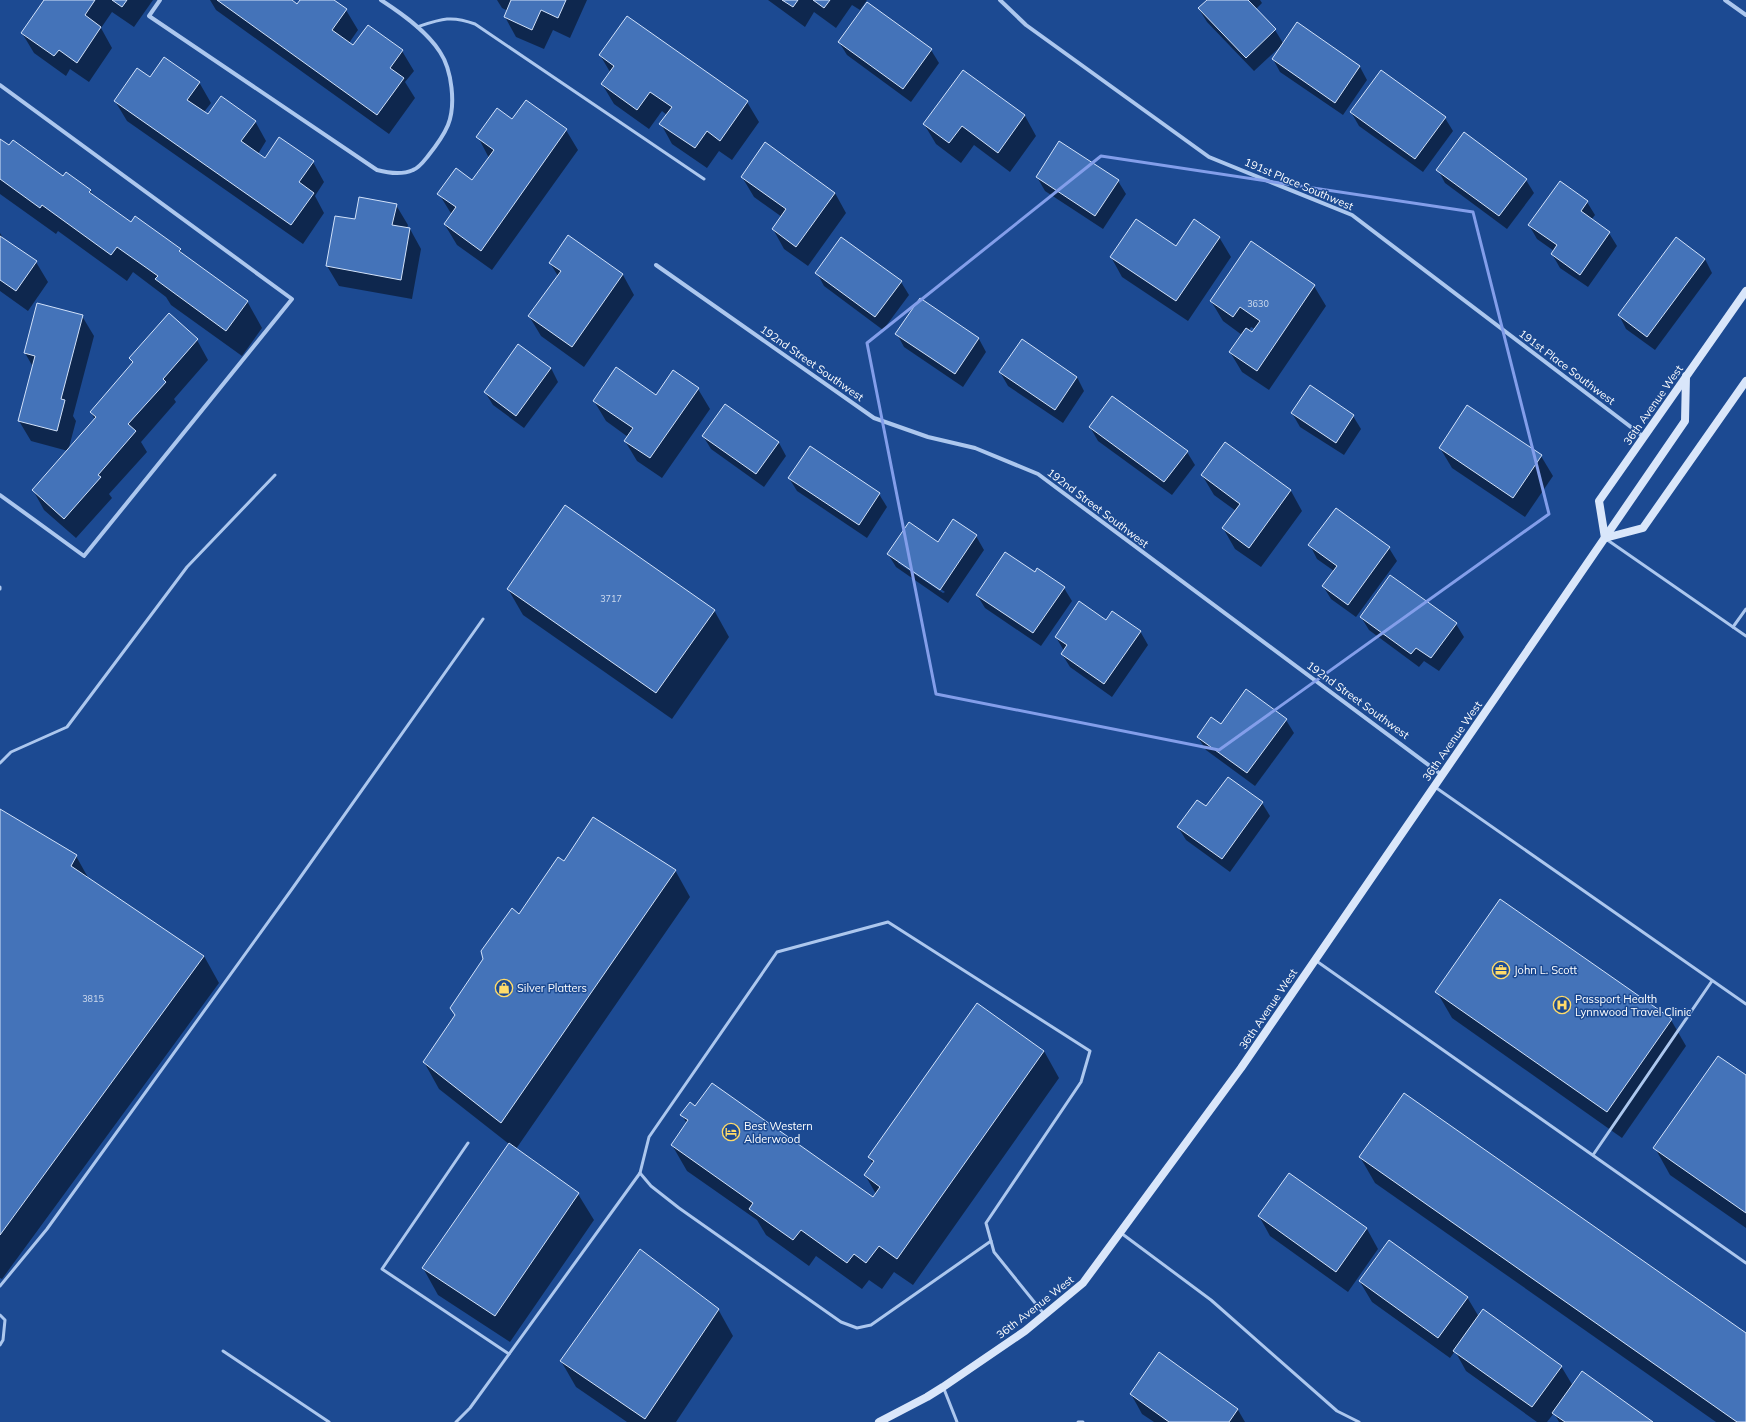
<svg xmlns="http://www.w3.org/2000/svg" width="1746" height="1422" font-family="Mulish,sans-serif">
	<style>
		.shadow { fill: #0007; fill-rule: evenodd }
		.building { fill: #4473b9; stroke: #d2e2fa }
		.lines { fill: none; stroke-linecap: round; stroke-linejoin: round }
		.service { stroke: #acc7ee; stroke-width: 3 }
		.minor { stroke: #acc7ee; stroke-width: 4 }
		.secondary { stroke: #d9e6fa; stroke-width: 8 }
		.marked { fill: none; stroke: #839eea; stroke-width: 3; stroke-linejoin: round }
		.labels { text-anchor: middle; stroke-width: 3; stroke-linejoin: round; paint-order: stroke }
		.number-label { font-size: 9px; fill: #d0dcee }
		.street-label { font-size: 11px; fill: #fff; stroke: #1c4a92 }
		.poi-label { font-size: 11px; fill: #fff; stroke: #1c4a92; text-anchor: start }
	</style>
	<rect width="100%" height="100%" fill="#1c4a92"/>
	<!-- shadow -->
	<g class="shadow">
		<polygon points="45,0 153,0 134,27 112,12 101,28 112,48 89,82 70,69 66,76 34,53 22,33"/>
		<polygon points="210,0 292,0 298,5 301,0 332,0 346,10 358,30 349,43 353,46 402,51 414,71 405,82 415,98 389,134 216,10"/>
		<polygon points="497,0 587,0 570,38 553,30 544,49 516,37 505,17 508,11 502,8"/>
		<polygon points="768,0 867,0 860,10 852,5 836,28 814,12 805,27"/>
		<polygon points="1208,0 1260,0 1262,3 1256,9 1275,30 1283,43 1297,24 1360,67 1367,80 1343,115 1280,72 1273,59 1281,46 1254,71 1207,22 1199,9"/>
		<polygon points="839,42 931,50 939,63 911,102 847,55"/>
		<polygon points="600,55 747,102 759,122 732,160 719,151 707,168 672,144 661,124 667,115 662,111 649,129 614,104 602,84 610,72"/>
		<polygon points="963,71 1025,116 1036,136 1010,172 974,145 961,163 936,144 924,124"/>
		<polygon points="151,78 199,82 211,103 204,112 208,116 255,121 266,141 258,154 265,159 313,162 324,182 315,196 324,213 303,244 127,121 115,101"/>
		<polygon points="1351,112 1445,118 1453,131 1423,172 1359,126"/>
		<polygon points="566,130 578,150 492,270 457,245 445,225 452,215 439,194 473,181 489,158 478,137"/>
		<polygon points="0,140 63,178 90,190 94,197 131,223 180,250 184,256 247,301 262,328 242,356 171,305 166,297 133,272 127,281 58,231 56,234 0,194"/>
		<polygon points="1438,170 1526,180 1534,193 1507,229 1445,183"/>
		<polygon points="742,177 835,193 846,213 808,266 784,249 773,229 782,217 754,197"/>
		<polygon points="1037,177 1118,181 1126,194 1103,229 1045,191"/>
		<polygon points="1587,202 1595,215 1591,220 1609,233 1617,246 1588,287 1560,268 1552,254 1554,251 1537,239 1529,225"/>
		<polygon points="396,205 408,225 407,228 410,229 421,249 412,299 339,286 327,266 356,220"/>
		<polygon points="0,233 4,240 36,262 48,282 28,311 0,291"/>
		<polygon points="1219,237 1231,257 1188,321 1122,277 1111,257 1176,247"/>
		<polygon points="1705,259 1712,273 1655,350 1626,329 1619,315"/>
		<polygon points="550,263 623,275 634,295 584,367 541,336 529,316 558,276"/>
		<polygon points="817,273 901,282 909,295 883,330 824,286"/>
		<path d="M1314 286 1326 306 1269 390 1242 372 1230 352 1242 335 1223 321 1211 301ZM1251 327 1255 329 1253 334 1249 331Z"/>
		<polygon points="920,299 979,339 986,352 963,387 904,347 897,334"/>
		<polygon points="37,304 82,316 94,336 73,416 76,421 68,451 95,420 91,412 133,364 130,358 197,340 208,360 174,399 176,402 141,442 147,452 109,494 112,498 76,538 44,510 33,490 68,451 31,441 19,421 33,367 25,353"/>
		<polygon points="551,368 558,382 524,428 493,405 485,392"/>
		<polygon points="1000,372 1077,377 1084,391 1063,423 1008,386"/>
		<polygon points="698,389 710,409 662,478 637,461 625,441 628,437 606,421 594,401 657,396"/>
		<polygon points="725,405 779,443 786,456 764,487 711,449 703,436"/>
		<polygon points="1292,413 1353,416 1361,429 1344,455 1300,427"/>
		<polygon points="1090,427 1187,452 1195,465 1172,495 1098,441"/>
		<polygon points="1226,443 1291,491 1302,511 1261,567 1235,549 1223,528 1236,511 1214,495 1202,475"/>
		<polygon points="810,448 879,494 887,507 867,538 797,491 789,478"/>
		<polygon points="1440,448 1541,456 1553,476 1525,517 1452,468"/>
		<polygon points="1336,509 1389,548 1397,561 1356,617 1331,599 1323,586 1334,571 1317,559 1310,545"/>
		<path d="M954 521 976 536 984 550 948 603 896 567 888 554 938 544ZM898 560 945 592 943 593 898 563Z"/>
		<polygon points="1064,588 1072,601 1041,646 985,608 977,595"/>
		<polygon points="508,589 714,610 729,637 672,719 523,615"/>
		<polygon points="1361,617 1456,624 1464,637 1439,671 1424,661 1419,667 1369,630"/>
		<polygon points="1107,621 1140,631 1148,645 1112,697 1070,667 1062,654 1064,651 1056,637"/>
		<polygon points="1286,720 1294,733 1255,786 1206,750 1198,737 1221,725"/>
		<polygon points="1262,803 1270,816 1230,872 1186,840 1178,827 1206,808"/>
		<polygon points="0,810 76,856 90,881 204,956 219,983 2,1279 0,1278"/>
		<polygon points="564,862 675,870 690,897 516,1149 578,1194 594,1220 510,1342 438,1295 423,1268 509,1144 439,1089 424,1062 519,916"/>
		<polygon points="1437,992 1671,1020 1686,1046 1622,1138 1452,1018"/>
		<polygon points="1044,1051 1059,1078 913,1285 894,1272 882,1289 869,1280 862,1289 816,1256 809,1266 766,1235 757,1220 687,1171 672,1145 687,1124 682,1115 873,1198 876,1194 865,1175 873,1164 869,1157"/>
		<polygon points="1746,1076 1746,1228 1670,1175 1655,1148"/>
		<polygon points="1360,1157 1746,1335 1746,1422 1716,1422 1375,1183"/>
		<polygon points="1289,1174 1367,1229 1378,1249 1348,1292 1270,1236 1259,1216"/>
		<polygon points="1360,1282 1467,1297 1479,1317 1561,1366 1573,1386 1651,1422 1559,1422 1554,1413 1547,1422 1537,1422 1466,1371 1455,1351 1450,1358 1372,1302"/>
		<polygon points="718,1309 733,1336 676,1422 627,1422 576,1387 561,1361"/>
		<polygon points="1160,1354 1238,1410 1245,1422 1154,1422 1142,1414 1131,1394"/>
	</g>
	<!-- building -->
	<g class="building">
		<polygon points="44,0 95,0 85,15 101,27 77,63 59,50 54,56 21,33"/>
		<polygon points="112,0 127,0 122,7"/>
		<polygon points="217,0 292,0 297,4 300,0 334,0 347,9 332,30 353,45 368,25 403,50 390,68 404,78 377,115"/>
		<polygon points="511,0 566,0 558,18 541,10 532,30 504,17"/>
		<polygon points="782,0 798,0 793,7"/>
		<polygon points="813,0 830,0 824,8"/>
		<polygon points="1207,0 1248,0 1276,29 1246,58 1198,8"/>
		<polygon points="867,2 932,49 903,89 838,42"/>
		<polygon points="627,16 748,101 720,141 707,131 695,148 659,124 672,107 650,92 637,110 601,84 614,66 599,55"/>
		<polygon points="1297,22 1360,66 1335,103 1272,59"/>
		<polygon points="164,57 200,82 187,100 208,114 221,96 256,121 241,141 265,158 279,137 314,161 299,182 314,193 291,225 114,101 137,68 150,77"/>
		<polygon points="963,70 1025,115 998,153 962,126 949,143 923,124"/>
		<polygon points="1381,70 1446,117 1415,159 1350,112"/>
		<polygon points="526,100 567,129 481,251 444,224 456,207 437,194 456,168 472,180 494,150 476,137 497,108 512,119"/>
		<polygon points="1464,132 1527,179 1499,216 1436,170"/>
		<polygon points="0,139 9,145 13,140 63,176 66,172 91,190 89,192 131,222 135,216 181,249 179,251 248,301 226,331 155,279 158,276 117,247 111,255 42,205 40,208 0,179"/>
		<polygon points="1059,141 1119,180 1095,216 1036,177"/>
		<polygon points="765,142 835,193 796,247 772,229 786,209 741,177"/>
		<polygon points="1560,181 1588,201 1581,211 1610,232 1580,275 1551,254 1557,245 1528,225"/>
		<polygon points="359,197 397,204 392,225 410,228 401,280 326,266 335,216 355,219"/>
		<polygon points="1136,219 1176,246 1194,219 1220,237 1176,301 1110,257"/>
		<polygon points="568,235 623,274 572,347 528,316 561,271 549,263"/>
		<polygon points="0,236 37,261 16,291 0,280"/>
		<polygon points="841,237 902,281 875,317 815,273"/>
		<polygon points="1676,237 1705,259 1647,337 1618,315"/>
		<polygon points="1251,241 1315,285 1257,371 1229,352 1246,328 1252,332 1260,321 1240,307 1233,317 1210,301"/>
		<polygon points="920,298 979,338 955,374 895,334"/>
		<polygon points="37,303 83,315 61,399 65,400 57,431 18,421 35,356 24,353"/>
		<polygon points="169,313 198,339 163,379 166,382 128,424 136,431 98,475 101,477 64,519 32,490 96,417 90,412 133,362 129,358"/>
		<polygon points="1022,339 1077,377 1055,410 999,372"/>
		<polygon points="518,344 551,368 516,416 484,392"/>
		<polygon points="616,367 656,395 673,370 699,388 650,458 624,441 633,428 593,401"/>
		<polygon points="1310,385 1354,415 1336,443 1291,413"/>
		<polygon points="1112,396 1188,451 1164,482 1089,427"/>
		<polygon points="725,404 779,442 756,474 702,436"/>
		<polygon points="1467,405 1542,455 1513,498 1439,448"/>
		<polygon points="1225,442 1291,490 1249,548 1222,528 1240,504 1201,475"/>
		<polygon points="810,446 880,493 859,525 788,478"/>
		<polygon points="565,505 715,610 656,693 507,589"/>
		<polygon points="1336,508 1390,547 1348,605 1322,586 1337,566 1308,545"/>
		<polygon points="953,519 977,535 940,590 887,554 909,522 938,542"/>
		<polygon points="1005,552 1035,572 1037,568 1065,587 1033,633 976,595"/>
		<polygon points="1390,575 1457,623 1431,658 1416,648 1411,654 1360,617"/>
		<polygon points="1079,601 1106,620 1112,611 1141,631 1104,684 1061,654 1067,645 1055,637"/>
		<polygon points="1246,689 1287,719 1247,773 1197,737 1211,717 1221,724"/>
		<polygon points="1228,777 1263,802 1222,859 1177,827 1197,800 1206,806"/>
		<polygon points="0,809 77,855 71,866 204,956 0,1235"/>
		<polygon points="593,817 676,870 501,1123 423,1062 455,1015 450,1008 483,959 481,951 512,908 519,914 558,857 564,861"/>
		<polygon points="1500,899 1672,1019 1607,1112 1435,992"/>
		<polygon points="977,1003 1044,1051 897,1259 879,1246 866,1263 854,1254 847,1263 801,1230 793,1240 749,1209 753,1203 671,1145 688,1120 680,1115 690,1102 695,1106 712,1083 873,1197 880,1187 864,1175 874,1161 868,1157"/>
		<polygon points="1718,1056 1746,1075 1746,1213 1653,1148"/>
		<polygon points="1404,1093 1746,1333 1746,1422 1737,1422 1359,1157"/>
		<polygon points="509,1143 579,1193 495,1316 422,1268"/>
		<polygon points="1289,1173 1367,1228 1336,1272 1258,1216"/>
		<polygon points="1389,1240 1468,1297 1438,1338 1359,1281"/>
		<polygon points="640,1249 719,1309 645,1419 560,1361"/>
		<polygon points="1483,1309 1562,1366 1532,1407 1453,1351"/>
		<polygon points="1159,1352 1238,1409 1229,1422 1169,1422 1130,1394"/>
		<polygon points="1582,1371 1653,1422 1565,1422 1552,1413"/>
	</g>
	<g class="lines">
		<!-- service -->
		<g class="service">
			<path d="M417 27C441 19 451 15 475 24L704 179"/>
			<polyline points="1606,539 1746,636"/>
			<polyline points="0,587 0,589"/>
			<polyline points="1733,627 1746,609"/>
			<polyline points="0,763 11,752 67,727 187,567 275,475"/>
			<polyline points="1435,787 1746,1004"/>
			<polyline points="1315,960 1746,1263"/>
			<polyline points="468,1143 382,1269 509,1354"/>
			<polyline points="1593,1155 1712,981"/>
			<polyline points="640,1173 651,1186 679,1208 841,1322 857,1328 871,1325 991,1241"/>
			<polyline points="1121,1233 1211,1300 1337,1411 1359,1422"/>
			<polyline points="0,1286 47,1229 292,889 483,619"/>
			<polyline points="0,1315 5,1320 3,1340 0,1345"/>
			<polyline points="223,1351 329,1422"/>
			<polyline points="944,1389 957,1422"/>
			<polyline points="456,1422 470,1408 640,1173 649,1137 777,952 888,922 1090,1051 1081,1082 986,1223 994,1252 1044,1314"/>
			<polyline points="1078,1422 1083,1422"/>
		</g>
		<!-- minor -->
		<g class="minor">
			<path d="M160 0 149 16 377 170C388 173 402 175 413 170 419 168 424 161 428 156 436 146 443 137 448 125 456 105 452 70 440 52 427 31 401 13 381 0"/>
			<polyline points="1000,0 1026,25 1209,157 1352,215 1644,437"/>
			<polyline points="1725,0 1746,15"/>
			<polyline points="0,85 292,299 84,556 0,495"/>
			<polyline points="656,265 874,418 928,437 975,448 1038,474 1442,775"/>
		</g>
		<!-- secondary -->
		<g class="secondary">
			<polyline points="1605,538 1599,501 1746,291"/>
			<polyline points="1605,538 1643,528 1746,381"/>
			<polyline points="879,1422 927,1397 943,1387 1025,1331 1083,1283 1241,1068 1685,421 1686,376"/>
		</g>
	</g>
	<!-- marked area -->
	<path class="marked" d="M1101 156 1473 212 1549 514 1219 750 936 694 867 343Z"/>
	<!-- icons -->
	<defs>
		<symbol id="office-ring" viewBox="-11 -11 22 22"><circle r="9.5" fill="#1c4a92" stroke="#ffdb6a" stroke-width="1.5"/><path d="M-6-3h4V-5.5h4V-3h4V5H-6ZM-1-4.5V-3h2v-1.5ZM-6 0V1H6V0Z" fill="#ffdb6a"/></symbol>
		<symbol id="shop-ring" viewBox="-11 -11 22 22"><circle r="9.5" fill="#1c4a92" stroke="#ffdb6a" stroke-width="1.5"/><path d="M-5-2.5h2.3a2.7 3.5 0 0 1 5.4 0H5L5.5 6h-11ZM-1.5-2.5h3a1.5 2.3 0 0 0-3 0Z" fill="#ffdb6a"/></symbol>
		<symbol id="hospital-ring" viewBox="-11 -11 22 22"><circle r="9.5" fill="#1c4a92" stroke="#ffdb6a" stroke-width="1.5"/><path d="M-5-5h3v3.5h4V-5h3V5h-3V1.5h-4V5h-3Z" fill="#ffdb6a"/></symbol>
		<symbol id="hotel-ring" viewBox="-11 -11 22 22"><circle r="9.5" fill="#1c4a92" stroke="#ffdb6a" stroke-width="1.5"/><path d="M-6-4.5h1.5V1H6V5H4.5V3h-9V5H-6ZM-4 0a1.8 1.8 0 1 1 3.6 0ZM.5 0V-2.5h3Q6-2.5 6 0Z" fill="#ffdb6a"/></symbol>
	</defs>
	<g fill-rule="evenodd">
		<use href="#office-ring" x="1491" y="960" width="20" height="20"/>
		<use href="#shop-ring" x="494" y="978" width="20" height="20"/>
		<use href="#hospital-ring" x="1552" y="995" width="20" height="20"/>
		<use href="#hotel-ring" x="721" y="1122" width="20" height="20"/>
	</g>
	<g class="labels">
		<!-- number labels -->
		<g class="number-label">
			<text x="1258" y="307">3630</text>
			<text x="611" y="602">3717</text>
			<text x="93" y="1002">3815</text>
		</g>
		<!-- street labels -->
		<g class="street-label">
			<text transform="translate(1299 184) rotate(23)" y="4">191st Place Southwest</text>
			<text transform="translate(812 363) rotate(35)" y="4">192nd Street Southwest</text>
			<text transform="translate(1567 367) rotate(37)" y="4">191st Place Southwest</text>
			<text transform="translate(1653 405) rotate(-55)" y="4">36th Avenue West</text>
			<text transform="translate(1098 508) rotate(37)" y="4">192nd Street Southwest</text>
			<text transform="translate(1358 700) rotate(36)" y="4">192nd Street Southwest</text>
			<text transform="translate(1452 741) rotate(-55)" y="4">36th Avenue West</text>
			<text transform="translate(1268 1009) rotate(-56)" y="4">36th Avenue West</text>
			<text transform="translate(1035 1307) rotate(-38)" y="4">36th Avenue West</text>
		</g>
		<!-- poi labels -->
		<g class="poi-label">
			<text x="1514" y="974">John L. Scott</text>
			<text x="517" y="992">Silver Platters</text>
			<text x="1575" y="1003">Passport Health<tspan x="1575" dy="13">Lynnwood Travel Clinic</tspan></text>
			<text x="744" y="1130">Best Western<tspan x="744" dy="13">Alderwood</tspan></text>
		</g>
	</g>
</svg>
